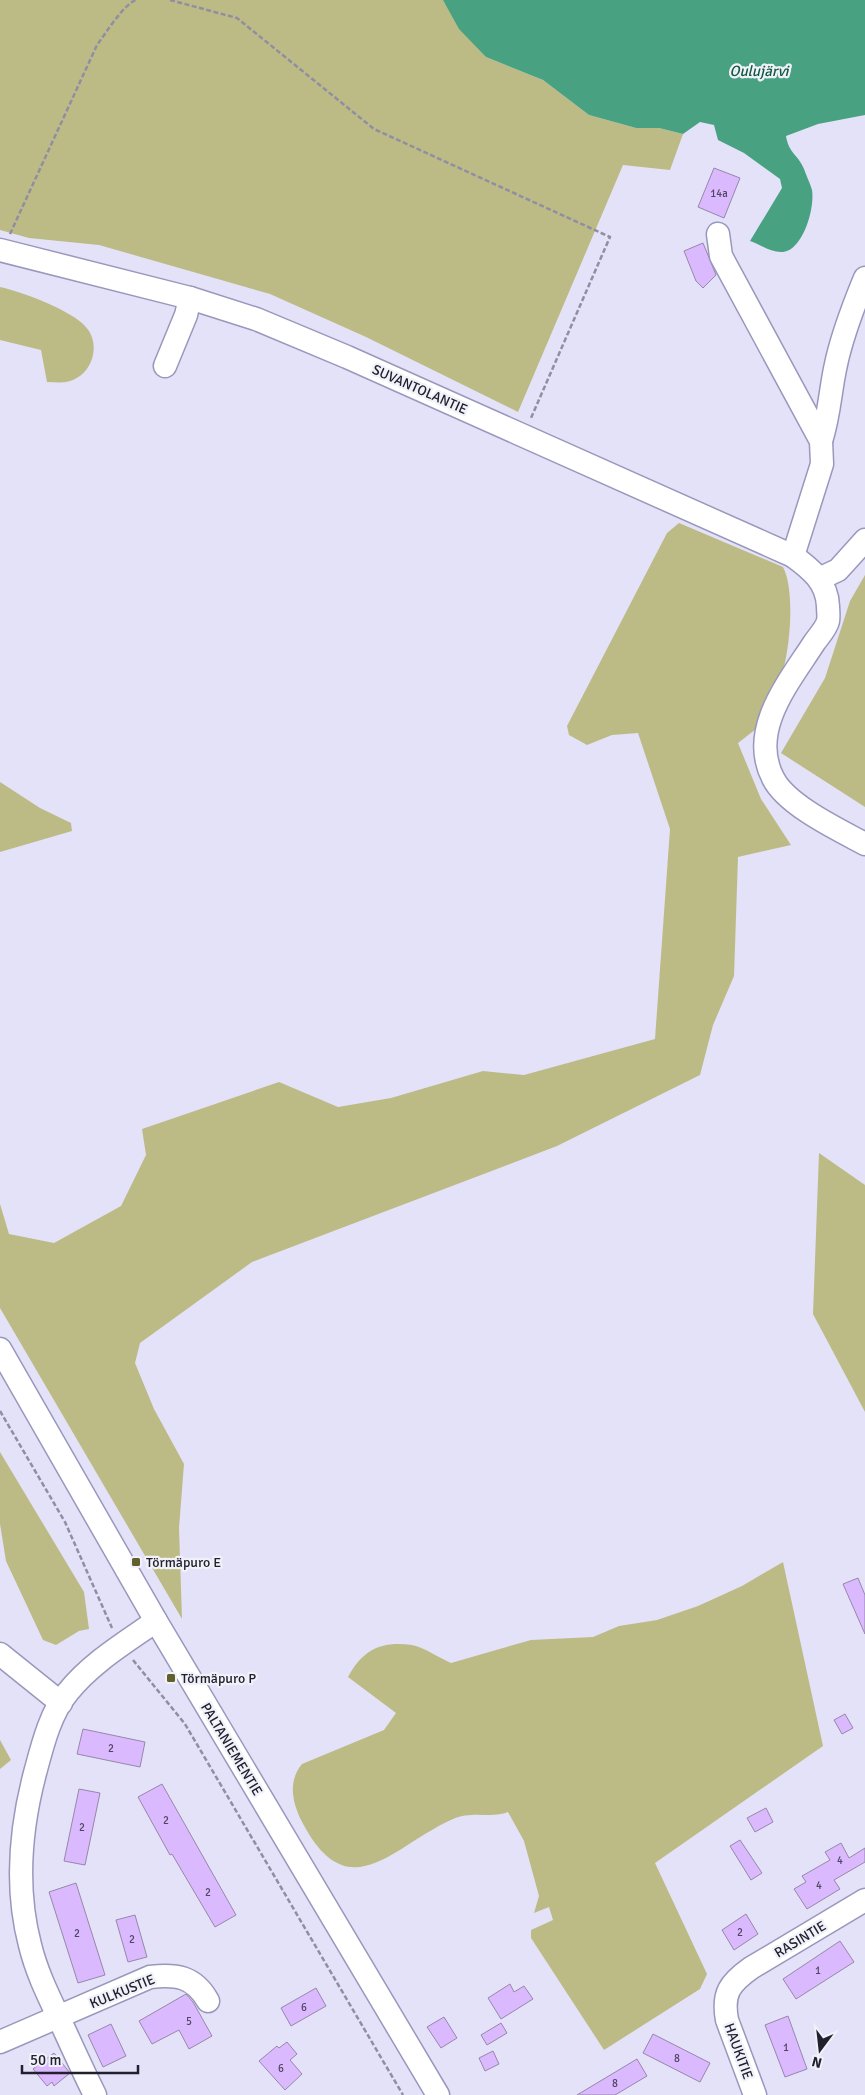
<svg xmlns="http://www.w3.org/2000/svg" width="865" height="2095" font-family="Signika,sans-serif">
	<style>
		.green { fill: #bdbb85 }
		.water { fill: #48a281 }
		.building { fill: #dbb9fe; stroke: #9787a8 }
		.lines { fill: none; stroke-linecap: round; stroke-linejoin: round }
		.minor-casing { stroke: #9998bc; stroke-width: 25 }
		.path { stroke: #908fa2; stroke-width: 2.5; stroke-dasharray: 5 2.5; stroke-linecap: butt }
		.minor { stroke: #fff; stroke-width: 22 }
		.poi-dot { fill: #615f2b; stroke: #f1f1f9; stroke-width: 2 }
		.labels { text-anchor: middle; stroke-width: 4.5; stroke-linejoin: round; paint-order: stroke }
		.number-label { font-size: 11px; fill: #504662 }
		.street-label { font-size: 14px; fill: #21202e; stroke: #f1f1f9 }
		.poi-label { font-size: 14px; fill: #21202e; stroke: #f1f1f9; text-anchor: start }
		.water-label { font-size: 15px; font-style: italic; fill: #125942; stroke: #f1f1f9 }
	</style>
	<rect width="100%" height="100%" fill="#e3e2f9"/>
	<!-- green -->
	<g class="green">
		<polygon points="0,0 443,0 486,57 543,80 589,115 636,128 659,128 683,134 670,170 623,165 518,412 366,337 270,294 99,245 29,238 0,230"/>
		<path d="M0 287C22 292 78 312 89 331 101 351 89 378 66 382 60 383 53 382 47 382L41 350 0 340Z"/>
		<path d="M679 523 783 567C796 591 790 660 778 685 771 700 759 712 756 729L738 743 761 799 791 845 738 857 734 976 713 1025 700 1075 557 1146 252 1262 140 1343 135 1363 154 1409 184 1464 179 1528 182 1619 0 1308V1204L9 1234 54 1243 121 1206 146 1155 142 1129 279 1082 338 1107 391 1098 483 1071 524 1075 655 1039 670 829 638 733 612 735 587 745 569 735 567 726 667 533Z"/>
		<polygon points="865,575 865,807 781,753 825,678 850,601"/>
		<polygon points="0,782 40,808 71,823 72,831 0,852"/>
		<polygon points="819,1153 865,1185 865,1412 813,1314"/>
		<polygon points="0,1452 84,1592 89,1629 79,1631 56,1645 43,1640 6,1561 0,1524"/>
		<path d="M783 1562 823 1746 655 1863 707 1974 700 1989 604 2050 531 1938V1930L553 1920 549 1907 534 1913 539 1896 524 1841 508 1812C491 1819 474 1810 453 1819 392 1846 348 1912 301 1820 292 1801 288 1781 302 1764L384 1730 396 1713 348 1677C363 1650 380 1641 412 1645 424 1647 439 1658 451 1663L531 1640 593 1637 619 1626 657 1620 698 1606 742 1586Z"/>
		<polygon points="0,1740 11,1760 0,1769"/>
	</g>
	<!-- water -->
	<path class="water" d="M443 0H865V115L818 124 786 136C789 154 798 154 804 169 806 175 810 183 812 190 815 208 803 250 783 252 771 253 760 244 750 241L782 188 780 179 744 153 718 140 714 125 700 122 683 134 659 128H636L589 115 543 80 486 57 459 29Z"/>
	<!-- building -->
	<g class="building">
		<polygon points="714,168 740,178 724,218 698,207"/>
		<polygon points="703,243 716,275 703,288 696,281 684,251"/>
		<polygon points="858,1578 865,1595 865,1634 843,1584"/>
		<polygon points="845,1714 853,1728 842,1734 834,1720"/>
		<polygon points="83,1729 145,1742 140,1767 77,1754"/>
		<polygon points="162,1784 236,1915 215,1927 172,1854 170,1855 138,1797"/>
		<polygon points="79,1789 100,1793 85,1865 64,1861"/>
		<polygon points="766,1808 773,1822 755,1832 747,1818"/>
		<polygon points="740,1840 762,1873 751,1880 730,1846"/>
		<polygon points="841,1843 849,1858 865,1848 865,1862 834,1880 840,1889 807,1909 794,1889 806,1882 802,1876 830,1860 825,1852"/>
		<polygon points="76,1883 105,1975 78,1983 49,1892"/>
		<polygon points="746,1914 758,1934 734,1950 722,1930"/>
		<polygon points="135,1915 147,1957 128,1962 116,1920"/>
		<polygon points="840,1941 854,1962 796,1999 783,1979"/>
		<polygon points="510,1984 514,1992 524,1986 533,1999 501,2019 488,1998"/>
		<polygon points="316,1988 326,2006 291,2026 281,2008"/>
		<polygon points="186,1994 193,2002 212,2036 189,2049 179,2030 152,2044 139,2021"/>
		<polygon points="788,2016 807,2069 785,2077 765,2025"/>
		<polygon points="444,2017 457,2038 441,2048 427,2027"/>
		<polygon points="501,2023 507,2033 487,2045 481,2035"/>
		<polygon points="111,2024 126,2056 103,2067 88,2035"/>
		<polygon points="653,2034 710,2063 700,2082 643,2053"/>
		<polygon points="287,2042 297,2054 290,2060 302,2074 285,2090 259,2061 277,2046 279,2048"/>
		<polygon points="493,2051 499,2064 485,2071 479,2058"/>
		<polygon points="54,2053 70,2073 54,2086 52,2082 47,2086 33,2069"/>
		<polygon points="637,2059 647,2076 615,2095 577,2095"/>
	</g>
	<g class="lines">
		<defs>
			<g id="minor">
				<polyline points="718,234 721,256 821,441 822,464 793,556"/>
				<path d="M0 250 190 298 256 319 347 357 793 556C811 569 827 582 828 606 828 610 829 617 828 621 826 629 818 637 814 643 789 682 748 730 773 778 786 805 839 830 865 844"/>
				<polyline points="165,366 186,315 190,298"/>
				<path d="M821 441C829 417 830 393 835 369 841 338 853 307 865 278"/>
				<polyline points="819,579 838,570 865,540"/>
				<polyline points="0,1349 156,1621 438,2095"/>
				<polyline points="0,1654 61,1703"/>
				<path d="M0 2042 150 1977C176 1974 194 1976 208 2001"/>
				<path d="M95 2095C82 2069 70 2042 58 2016 47 1993 36 1970 30 1945 15 1888 20 1830 35 1773 42 1747 50 1713 68 1692 91 1663 126 1642 156 1621"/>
				<path d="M755 2095 727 2020C722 1993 730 1983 751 1968L865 1900"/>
			</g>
		</defs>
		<!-- minor casing -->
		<use href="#minor" class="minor-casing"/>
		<!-- path -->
		<g class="path">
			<polyline points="170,0 237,18 374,129 610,237 531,418"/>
			<path d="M10 234 97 45C106 33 123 5 136 0"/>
			<polyline points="0,1411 65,1522 112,1628"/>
			<polyline points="133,1660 185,1724 403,2095"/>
		</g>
		<!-- minor -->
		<use href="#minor" class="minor"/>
	</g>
	<!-- markers -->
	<g class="poi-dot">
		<rect x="131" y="1557" width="10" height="10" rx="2.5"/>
		<rect x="166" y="1673" width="10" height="10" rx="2.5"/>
	</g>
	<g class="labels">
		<!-- number labels -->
		<g class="number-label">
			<text x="719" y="197">14a</text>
			<text x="111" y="1752">2</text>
			<text x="166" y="1824">2</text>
			<text x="82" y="1831">2</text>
			<text x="840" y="1864">4</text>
			<text x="819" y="1889">4</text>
			<text x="208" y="1896">2</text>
			<text x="740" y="1936">2</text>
			<text x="77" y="1937">2</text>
			<text x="132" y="1943">2</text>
			<text x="818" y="1974">1</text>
			<text x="304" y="2011">6</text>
			<text x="189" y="2025">5</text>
			<text x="786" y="2051">1</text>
			<text x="677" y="2062">8</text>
			<text x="281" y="2072">6</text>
			<text x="615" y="2087">8</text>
		</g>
		<!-- street labels -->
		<g class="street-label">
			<text transform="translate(420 389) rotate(24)" y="5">SUVANTOLANTIE</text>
			<text transform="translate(232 1749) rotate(59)" y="5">PALTANIEMENTIE</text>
			<text transform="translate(800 1939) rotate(-31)" y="5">RASINTIE</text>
			<text transform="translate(122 1991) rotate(-22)" y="5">KULKUSTIE</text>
			<text transform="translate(739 2051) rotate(70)" y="5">HAUKITIE</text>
		</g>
		<!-- poi labels -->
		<g class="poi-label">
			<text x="146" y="1567">Törmäpuro E</text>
			<text x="181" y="1683">Törmäpuro P</text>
		</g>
		<!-- water labels -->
		<g class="water-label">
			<text x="759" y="76">Oulujärvi</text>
		</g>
	</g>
	<!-- north arrow -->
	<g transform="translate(820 2050) rotate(195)" stroke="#f1f1f9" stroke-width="4" paint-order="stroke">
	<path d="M0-4L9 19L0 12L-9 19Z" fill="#21202e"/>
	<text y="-8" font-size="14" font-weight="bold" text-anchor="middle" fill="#21202e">N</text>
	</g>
	<!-- scale -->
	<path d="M22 2065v8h116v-8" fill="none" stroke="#21202e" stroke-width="2.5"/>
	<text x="30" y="2065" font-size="15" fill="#21202e" stroke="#f1f1f9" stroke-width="4" paint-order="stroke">50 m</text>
</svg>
